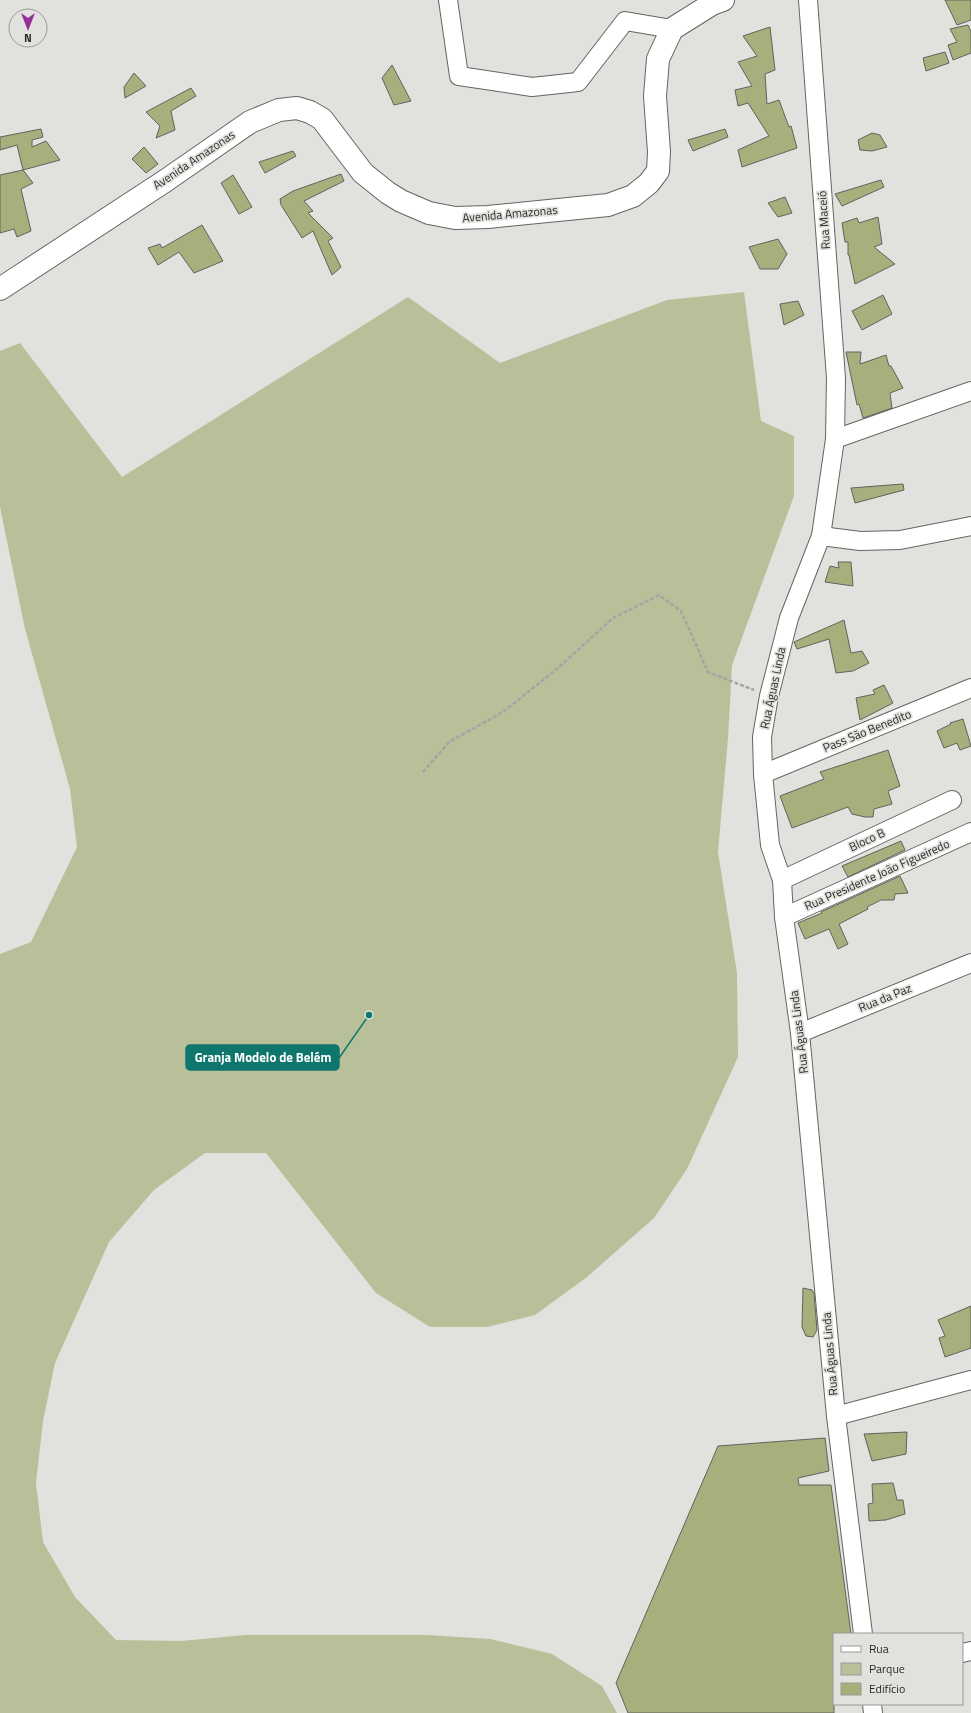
<svg xmlns="http://www.w3.org/2000/svg" width="971" height="1713" font-family="'Titillium Web',sans-serif">
	<style>
		.green { fill: #b8c099 }
		.building { fill: #a6b07c; stroke: #61625e }
		.lines { fill: none; stroke-linecap: round; stroke-linejoin: round }
		.street-casing { stroke: #646561; stroke-width: 20 }
		.secondary-casing { stroke: #646561; stroke-width: 24 }
		.path { stroke: #a4a5a1; stroke-width: 2.5; stroke-dasharray: 4 2; stroke-linecap: butt }
		.street { stroke: #fff; stroke-width: 18 }
		.secondary { stroke: #fff; stroke-width: 22 }
		.labels { text-anchor: middle; stroke-width: 3.5; stroke-linejoin: round; paint-order: stroke }
		.street-label { font-size: 12px; fill: #2b2b2a; stroke: #e1e2dd }
		.leader { fill: none; stroke: #0f766e; stroke-width: 1.5 }
		.callout-dot { fill: #0f766e; stroke: #e1e2dd; stroke-width: 1.5 }
		.callout { fill: #0f766e; stroke: #0f766e; stroke-width: 1.5 }
		.callout-label { font-size: 13px; text-anchor: middle; font-weight: bold; fill: #fff }
	</style>
	<rect width="100%" height="100%" fill="#e1e2dd"/>
	<!-- green -->
	<polygon class="green" points="744,292 761,421 794,436 794,496 732,665 728,738 718,852 737,973 738,1057 687,1169 654,1218 587,1277 535,1315 487,1327 430,1327 376,1293 266,1153 205,1153 154,1190 109,1242 55,1363 43,1421 36,1483 43,1542 75,1597 116,1640 181,1641 245,1635 427,1635 491,1639 552,1654 602,1686 617,1713 0,1713 0,954 31,942 77,847 70,789 25,629 0,507 0,351 20,343 122,477 408,297 500,363 667,300"/>
	<!-- building -->
	<g class="building">
		<polygon points="945,0 971,0 971,20 957,25"/>
		<polygon points="968,25 971,32 971,53 953,60 948,45 957,42 950,29"/>
		<polygon points="770,27 775,70 765,74 767,104 779,100 789,127 791,126 797,148 742,167 738,150 769,136 748,103 738,106 735,90 752,86 738,62 757,56 743,36"/>
		<polygon points="945,52 949,63 926,71 923,58"/>
		<polygon points="392,65 411,101 394,105 382,78"/>
		<polygon points="134,73 146,86 125,98 124,87"/>
		<polygon points="191,88 196,96 171,111 175,130 156,138 160,126 146,112"/>
		<polygon points="41,129 43,137 32,140 32,147 46,141 60,160 23,170 17,145 0,150 0,137"/>
		<polygon points="725,129 728,137 693,151 688,140"/>
		<polygon points="872,133 880,135 887,147 872,151 860,150 858,140"/>
		<polygon points="144,147 158,164 146,173 132,159"/>
		<polygon points="293,151 296,156 265,173 259,162"/>
		<polygon points="23,170 33,183 21,189 31,231 17,237 14,229 0,233 0,175"/>
		<polygon points="341,174 344,181 304,201 313,211 308,213 333,238 328,241 341,267 332,275 313,231 302,238 281,205 280,199 293,191"/>
		<polygon points="233,175 252,207 239,214 221,183"/>
		<polygon points="881,180 884,187 842,206 835,194"/>
		<polygon points="785,197 792,213 778,217 768,203"/>
		<polygon points="878,217 882,244 874,247 895,264 855,284 849,255 848,255 848,242 845,242 842,223 857,218 859,223"/>
		<polygon points="202,225 223,261 194,273 179,252 158,265 148,248 160,244 162,248"/>
		<polygon points="778,239 787,254 778,269 760,269 749,247"/>
		<polygon points="883,295 892,314 862,330 852,311"/>
		<polygon points="798,301 804,315 784,325 780,304"/>
		<polygon points="846,352 861,352 860,364 886,355 889,366 891,366 903,388 890,393 892,408 863,418 859,404 857,405"/>
		<polygon points="903,484 904,490 855,503 851,488"/>
		<polygon points="838,562 851,562 853,586 825,582 830,566 839,568"/>
		<polygon points="844,620 851,653 862,651 869,663 853,671 836,673 829,639 797,649 794,642"/>
		<polygon points="884,685 893,703 860,720 856,698 875,694 873,690"/>
		<polygon points="963,719 971,746 960,750 957,743 944,748 937,731 951,724 950,723"/>
		<polygon points="888,750 900,786 888,791 892,804 874,809 873,817 865,817 852,814 848,807 792,828 780,796 824,779 820,772"/>
		<polygon points="901,841 905,850 848,877 842,866"/>
		<polygon points="900,876 908,893 895,894 894,900 881,900 867,907 868,909 839,924 848,944 838,949 829,929 805,939 798,923 822,913 821,912"/>
		<polygon points="803,1288 812,1290 814,1293 817,1330 813,1337 806,1336 802,1327"/>
		<polygon points="971,1306 971,1348 945,1357 939,1338 945,1336 938,1320"/>
		<polygon points="907,1432 906,1454 872,1461 864,1434"/>
		<polygon points="825,1438 829,1471 798,1478 799,1485 831,1485 851,1634 834,1634 834,1713 628,1713 616,1683 718,1446"/>
		<polygon points="893,1483 897,1500 903,1500 905,1514 886,1520 869,1521 868,1504 873,1503 872,1484"/>
	</g>
	<g class="lines">
		<defs>
			<g id="street">
				<polyline points="448,0 459,76 532,87 578,82 625,21 672,29"/>
				<polyline points="808,0 836,378 835,439 821,536 789,618 769,696 762,737 763,774 770,845 782,880 784,917 800,1033 836,1416 863,1634"/>
				<polyline points="835,439 971,391"/>
				<polyline points="821,536 860,541 900,540 971,526"/>
				<polyline points="763,774 971,688"/>
				<polyline points="782,880 952,800"/>
				<polyline points="784,917 971,832"/>
				<polyline points="800,1033 971,963"/>
				<polyline points="836,1416 971,1380"/>
				<polyline points="962,1653 971,1651"/>
				<polyline points="872,1704 873,1713"/>
			</g>
			<polyline id="secondary" points="0,289 165,181 250,122 279,110 297,108 310,112 322,119 363,173 388,193 401,201 429,213 455,218 488,217 608,205 633,196 649,183 658,171 659,152 655,96 658,59 672,29 712,4 723,0"/>
		</defs>
		<!-- street casing -->
		<use href="#street" class="street-casing"/>
		<!-- secondary casing -->
		<use href="#secondary" class="secondary-casing"/>
		<!-- path -->
		<polyline class="path" points="423,772 449,742 503,712 558,668 613,618 659,595 681,611 708,672 754,690"/>
		<!-- street -->
		<use href="#street" class="street"/>
		<!-- secondary -->
		<use href="#secondary" class="secondary"/>
	</g>
	<g class="labels">
		<!-- street labels -->
		<g class="street-label">
			<text transform="translate(194 160) rotate(-34)" y="4">Avenida Amazonas</text>
			<text transform="translate(510 214) rotate(-5)" y="4">Avenida Amazonas</text>
			<text transform="translate(824 220) rotate(-94)" y="4">Rua Maceió</text>
			<text transform="translate(773 688) rotate(-78)" y="4">Rua Águas Linda</text>
			<text transform="translate(867 731) rotate(-22)" y="4">Pass São Benedito</text>
			<text transform="translate(867 840) rotate(-25)" y="4">Bloco B</text>
			<text transform="translate(877 875) rotate(-24)" y="4">Rua Presidente João Figueiredo</text>
			<text transform="translate(885 998) rotate(-22)" y="4">Rua da Paz</text>
			<text transform="translate(799 1032) rotate(-97)" y="4">Rua Águas Linda</text>
			<text transform="translate(830 1354) rotate(-95)" y="4">Rua Águas Linda</text>
		</g>
	</g>
	<!-- callouts -->
	<path class="leader" d="M369 1015L339 1058"/>
	<circle class="callout-dot" cx="369" cy="1015" r="4"/>
	<rect class="callout" x="186" y="1045" width="153" height="25" rx="4"/>
	<g class="callout-label">
		<text x="263" y="1062">Granja Modelo de Belém</text>
	</g>
	<!-- legend -->
	<rect x="833" y="1633" width="130" height="72" fill="#e1e2dd" stroke="#989995"/>
	<rect x="841" y="1646" width="20" height="6" fill="#ffffff" stroke="#989995"/>
	<text x="869" y="1653" font-size="12" fill="#2b2b2a">Rua</text>
	<rect x="841" y="1663" width="20" height="12" fill="#b8c099" stroke="#989995"/>
	<text x="869" y="1673" font-size="12" fill="#2b2b2a">Parque</text>
	<rect x="841" y="1683" width="20" height="12" fill="#a6b07c" stroke="#989995"/>
	<text x="869" y="1693" font-size="12" fill="#2b2b2a">Edifício</text>
	<!-- north arrow -->
	<g transform="translate(28 28) rotate(180)"><circle r="19" fill="#e1e2dd" stroke="#989995"/>
	<path d="M0-3L7 15L0 10L-7 15Z" fill="#943096"/>
	<text y="-6" font-size="11" font-weight="bold" text-anchor="middle" fill="#2b2b2a">N</text>
	</g>
</svg>
